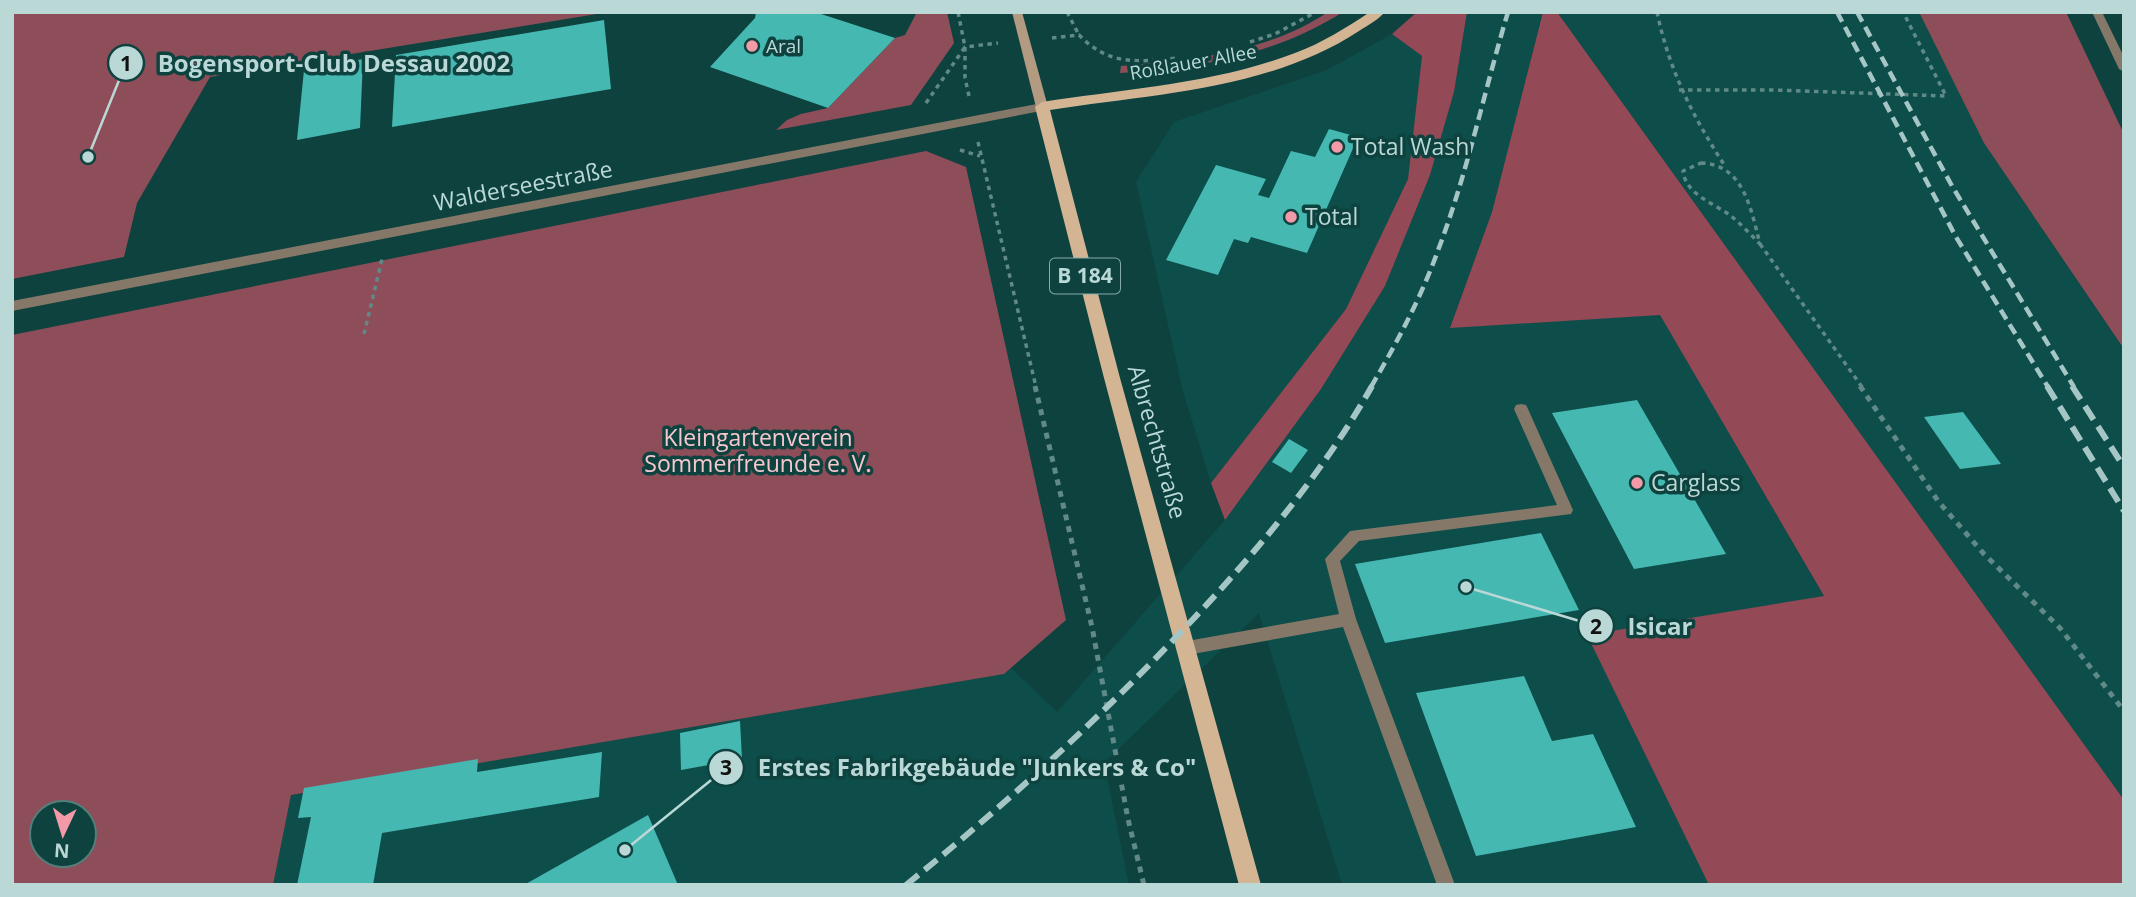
<svg xmlns="http://www.w3.org/2000/svg" width="2136" height="897" font-family="'Open Sans',sans-serif">
	<style>
		.built { fill: #0d4e4b }
		.green { fill: #8e4e59; fill-rule: evenodd }
		.forest { fill: #944956 }
		.building { fill: #46b8b2 }
		.lines { fill: none; stroke-linecap: round; stroke-linejoin: round }
		.path-far1 { stroke: #608987; stroke-width: 3.5; stroke-dasharray: 4.5 4.5; stroke-linecap: butt }
		.path { stroke: #608987; stroke-width: 5; stroke-dasharray: 6 6; stroke-linecap: butt }
		.service { fill: #867868; fill-rule: evenodd }
		.minor { fill: #867868; fill-rule: evenodd }
		.secondary { fill: #b29b81; fill-rule: evenodd }
		.primary { fill: #d3b594; fill-rule: evenodd }
		.rail-far1 { stroke: #a5c6c4; stroke-width: 4.5; stroke-dasharray: 11 6; stroke-linecap: butt }
		.rail { stroke: #a5c6c4; stroke-width: 6; stroke-dasharray: 16 8; stroke-linecap: butt }
		.poi-dot { fill: #f39aa8; stroke: #0e423f; stroke-width: 2.5 }
		.labels { text-anchor: middle; stroke-width: 7; stroke-linejoin: round; paint-order: stroke }
		.far-poi-label { font-size: 19px; fill: #bad8d6; stroke: #0e423f; text-anchor: start }
		.far-street-label { font-size: 19px; fill: #bad8d6; stroke: #0e423f }
		.shield { fill: #0e423f; stroke: #86aba9; stroke-width: 2 }
		.shield-label { font-size: 21px; font-weight: bold; fill: #bad8d6 }
		.poi-label { font-size: 23px; fill: #bad8d6; stroke: #0e423f; text-anchor: start }
		.street-label { font-size: 23px; fill: #bad8d6; stroke: #0e423f }
		.park-label { font-size: 23px; fill: #f6c8ce; stroke: #0e423f }
		.leader { fill: none; stroke: #bad8d6; stroke-width: 2.5 }
		.callout-dot { fill: #bad8d6; stroke: #0e423f; stroke-width: 2.5 }
		.mark-label { font-size: 21px; text-anchor: middle; font-weight: bold; fill: #111 }
		.callout-label { font-size: 24px; text-anchor: middle; font-weight: bold; fill: #bad8d6; stroke: #0e423f; stroke-width: 7; stroke-linejoin: round; paint-order: stroke }
	</style>
	<rect width="100%" height="100%" fill="#0e423f"/>
	<!-- built -->
	<g class="built">
		<polygon points="1467,12 1543,12 1492,212 1450,327 1660,315 1824,597 1587,635 1709,885 1342,885 1259,613 1104,763 1129,885 273,885 291,795 1004,674 1011,668 1057,712 1225,520 1321,389 1385,286 1430,175 1454,92"/>
		<polygon points="1557,12 1919,12 1984,143 2124,350 2124,800"/>
		<polygon points="1392,34 1422,56 1408,179 1346,309 1211,483 1183,391 1136,182 1174,122 1327,70"/>
	</g>
	<!-- green -->
	<g class="green">
		<polygon points="12,12 609,12 210,77 137,203 124,257 12,279"/>
		<polygon points="917,12 947,12 954,43 911,105 776,130 787,120 801,114 828,108 895,38 905,35"/>
		<path d="M1328 12H1343C1277 54 1198 69 1120 73L1121 66C1192 59 1267 53 1328 12Z"/>
		<polygon points="1919,12 2066,12 2124,134 2124,349 1984,143"/>
		<path d="M926 151 966 167 1066 620 1004 674 291 795 273 885H12V335ZM42 813H84V855H42Z"/>
	</g>
	<!-- forest -->
	<g class="forest">
		<polygon points="1417,12 1467,12 1454,92 1430,175 1385,286 1321,389 1225,520 1211,483 1346,309 1408,179 1422,56 1392,34"/>
		<polygon points="1543,12 1557,12 2124,800 2124,885 1709,885 1587,635 1824,596 1660,315 1450,328 1492,212"/>
	</g>
	<!-- building -->
	<g class="building">
		<polygon points="756,12 815,12 895,38 828,108 710,67 755,18"/>
		<polygon points="604,20 611,89 392,127 396,55"/>
		<polygon points="363,59 360,128 297,140 304,70"/>
		<polygon points="1329,129 1358,137 1307,253 1251,237 1248,243 1234,239 1218,275 1166,260 1216,165 1266,179 1258,195 1269,198 1291,151 1315,157"/>
		<polygon points="1637,400 1726,554 1634,569 1552,413"/>
		<polygon points="1963,412 2001,464 1960,469 1924,417"/>
		<polygon points="1289,439 1308,450 1291,473 1272,462"/>
		<polygon points="1541,533 1579,610 1385,643 1355,564"/>
		<polygon points="1524,676 1552,741 1593,734 1636,827 1476,856 1416,693"/>
		<polygon points="740,721 742,759 681,770 680,733"/>
		<polygon points="602,752 599,797 382,833 373,885 297,885 311,817 298,818 304,788 478,759 477,772"/>
		<polygon points="648,815 678,885 524,885"/>
	</g>
	<g class="lines">
		<!-- path-far1 -->
		<g class="path-far1">
			<polyline points="1067,12 1079,35"/>
			<path d="M1657 12C1669 70 1693 117 1725 166"/>
			<path d="M1052 38 1079 35C1109 66 1137 62 1177 58"/>
			<polyline points="1250,42 1275,34 1316,12"/>
			<polyline points="1679,90 1774,90 1946,96 1903,12"/>
			<polyline points="969,96 965,78 965,47 998,43"/>
			<polyline points="926,103 965,47 958,12"/>
			<polyline points="978,142 1036,387"/>
			<polyline points="960,150 980,156"/>
			<path d="M1701 163C1744 164 1751 210 1760 244 1751 235 1741 224 1731 216 1714 203 1686 195 1683 171Z"/>
			<polyline points="1760,244 1862,387"/>
			<polyline points="364,334 382,259"/>
		</g>
		<!-- path -->
		<g class="path">
			<polyline points="1035,386 1092,627 1128,819 1144,885"/>
			<polyline points="1860,386 1938,501 1984,554 2060,628 2124,711"/>
		</g>
		<!-- service -->
		<g class="service">
			<polygon points="2092,12 2102,12 2124,57 2124,72 2119,69"/>
			<polygon points="1521,404 1526,405 1528,409 1573,510 1571,514 1359,541 1340,561 1356,619 1455,885 1437,885 1343,627 1187,655 1181,653 1179,648 1181,643 1187,641 1339,614 1325,559 1350,531 1557,505 1514,409 1516,405"/>
		</g>
		<!-- minor -->
		<polygon class="minor" points="1042,103 1046,104 1046,110 12,311 12,301"/>
		<!-- secondary -->
		<polygon class="secondary" points="1012,12 1022,12 1048,107 1046,110 1042,111 1036,107"/>
		<!-- primary -->
		<path class="primary" d="M1370 12H1385C1378 20 1368 25 1359 31 1269 90 1153 94 1050 110L1120 378 1261 885H1239L1104 378 1035 107 1042 102C1126 89 1214 84 1295 53 1322 43 1346 28 1370 12Z"/>
		<!-- rail-far1 -->
		<g class="rail-far1">
			<polyline points="1837,12 1956,237 2048,387"/>
			<polyline points="1857,12 1952,186 2074,387"/>
			<path d="M1371 387C1396 344 1420 300 1437 253 1467 175 1484 92 1508 12"/>
		</g>
		<!-- rail -->
		<g class="rail">
			<polyline points="2047,386 2124,511"/>
			<polyline points="2072,386 2124,467"/>
			<path d="M906 885C993 815 1076 740 1154 660 1235 577 1315 487 1372 386"/>
		</g>
	</g>
	<!-- markers -->
	<g class="poi-dot">
		<circle cx="752" cy="46" r="7"/>
		<circle cx="1337" cy="147" r="7"/>
		<circle cx="1291" cy="217" r="7"/>
		<circle cx="1637" cy="483" r="7"/>
	</g>
	<g class="labels">
		<!-- far-poi labels -->
		<g class="far-poi-label">
			<text x="766" y="53">Aral</text>
		</g>
		<!-- far-street labels -->
		<g class="far-street-label">
			<text transform="translate(1193 62) rotate(-10)" y="7">Roßlauer Allee</text>
		</g>
		<!-- shield labels -->
		<rect class="shield" x="1050" y="258.5" width="70" height="35" rx="5"/>
		<g class="shield-label">
			<text x="1085" y="283">B 184</text>
		</g>
		<!-- poi labels -->
		<g class="poi-label">
			<text x="1351" y="155">Total Wash</text>
			<text x="1305" y="225">Total</text>
			<text x="1651" y="491">Carglass</text>
		</g>
		<!-- street labels -->
		<g class="street-label">
			<text transform="translate(523 186) rotate(-11)" y="8">Walderseestraße</text>
			<text transform="translate(1157 442) rotate(74)" y="8">Albrechtstraße</text>
		</g>
		<!-- park labels -->
		<g class="park-label">
			<text x="758" y="446">Kleingartenverein<tspan x="758" dy="26">Sommerfreunde e. V.</tspan></text>
		</g>
	</g>
	<!-- callouts -->
	<path class="leader" d="M88 157L126 63M1466 587L1596 626M625 850L726 768"/>
	<g class="callout-dot">
		<circle cx="88" cy="157" r="7"/>
		<circle cx="1466" cy="587" r="7"/>
		<circle cx="625" cy="850" r="7"/>
		<circle cx="126" cy="63" r="18"/>
		<circle cx="1596" cy="626" r="18"/>
		<circle cx="726" cy="768" r="18"/>
	</g>
	<g class="mark-label">
		<text x="126" y="71">1</text>
		<text x="1596" y="634">2</text>
		<text x="726" y="775">3</text>
	</g>
	<g class="callout-label">
		<text x="334" y="72">Bogensport-Club Dessau 2002</text>
		<text x="1660" y="635">Isicar</text>
		<text x="977" y="776">Erstes Fabrikgebäude "Junkers &amp; Co"</text>
	</g>
	<!-- border -->
	<rect width="2136" height="897" fill="none" stroke="#bad8d6" stroke-width="28"/>
	<!-- north arrow -->
	<g transform="translate(63 834) rotate(184)"><circle r="33" fill="#0e423f" stroke="#537e7b" stroke-width="2"/>
	<path d="M0-5L12 26L0 18L-12 26Z" fill="#f39aa8"/>
	<text y="-10" font-size="19" font-weight="bold" text-anchor="middle" fill="#bad8d6">N</text>
	</g>
</svg>
